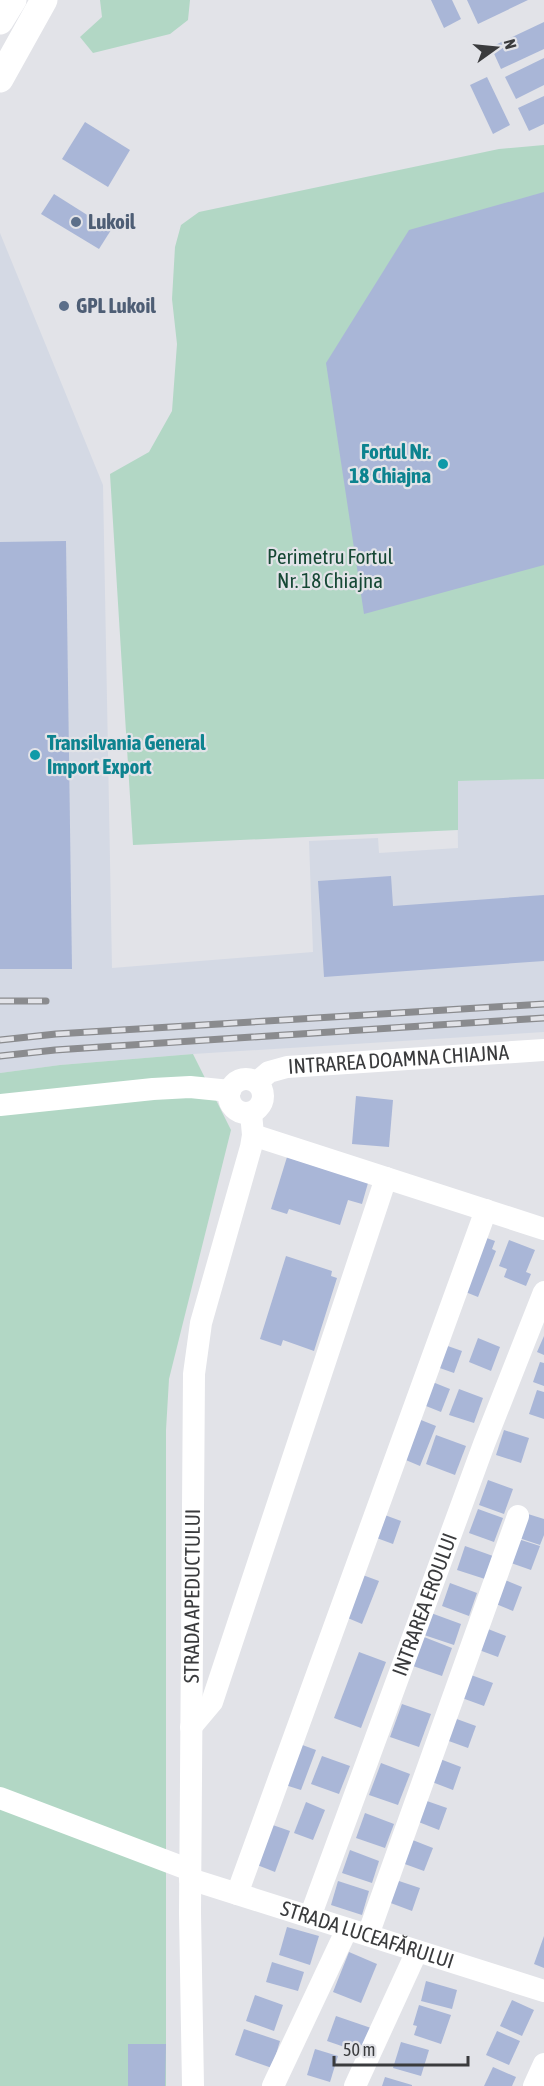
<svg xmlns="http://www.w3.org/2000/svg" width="544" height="2086" font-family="'Asap Condensed',sans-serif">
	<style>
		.built { fill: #d4d9e4 }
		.green { fill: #b2d7c5 }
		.building { fill: #a9b6d7 }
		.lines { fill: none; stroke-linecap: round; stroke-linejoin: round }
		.minor { stroke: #fff; stroke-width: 22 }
		.major { stroke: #fff; stroke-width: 27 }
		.rail-casing { stroke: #8a8b8e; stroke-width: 7 }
		.rail { stroke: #e2e3e8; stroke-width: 4.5; stroke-dasharray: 14; stroke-linecap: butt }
		.service-dot { fill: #5c6f8a; stroke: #e2e3e8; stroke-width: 2 }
		.culture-dot { fill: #0f9aa8; stroke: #e2e3e8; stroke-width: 2 }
		.labels { text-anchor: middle; stroke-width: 4.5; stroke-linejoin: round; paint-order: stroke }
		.service-label { font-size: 21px; font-weight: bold; fill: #4e5e75; stroke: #e2e3e8; text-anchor: start }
		.culture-label { font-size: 21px; font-weight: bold; fill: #0d838f; stroke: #e2e3e8; text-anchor: end }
		.park-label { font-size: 21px; fill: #164835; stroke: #e2e3e8 }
		.street-label { font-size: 21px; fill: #3a3b3d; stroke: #e2e3e8 }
	</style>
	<rect width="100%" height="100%" fill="#e2e3e8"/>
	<!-- built -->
	<polygon class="built" points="0,233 103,485 112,968 313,952 309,841 378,838 379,853 458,848 457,781 544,779 544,1032 193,1054 60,1065 0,1073"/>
	<!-- green -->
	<g class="green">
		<polygon points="100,0 190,0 188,20 170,34 93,53 80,37 102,17"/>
		<polygon points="544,145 544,779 458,781 458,830 133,845 110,474 149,452 172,411 177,344 172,299 175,247 181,225 199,212 499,149"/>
		<polygon points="193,1054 231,1130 169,1379 166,1430 166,2086 0,2086 0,1073 60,1065"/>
	</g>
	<!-- building -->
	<g class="building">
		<polygon points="431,0 452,0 461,19 444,28"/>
		<polygon points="467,0 528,0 478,24"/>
		<polygon points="544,22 544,49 501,69 491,47"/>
		<polygon points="544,58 544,85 516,99 505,77"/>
		<polygon points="487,77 510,125 493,134 470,85"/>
		<polygon points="544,96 544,124 529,131 518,108"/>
		<polygon points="85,122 130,150 108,187 62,159"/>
		<polygon points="544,192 544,565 364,614 326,363 409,230"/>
		<polygon points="54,194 111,230 99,249 41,214"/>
		<polygon points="66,541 72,969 0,969 0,542"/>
		<polygon points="391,876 393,906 544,895 544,961 324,977 318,881"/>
		<polygon points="356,1096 393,1100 389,1147 352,1144"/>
		<polygon points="287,1157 368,1183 362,1204 348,1200 340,1225 289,1209 287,1214 271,1209"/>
		<polygon points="484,1237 495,1241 492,1249 496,1251 478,1297 463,1291"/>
		<polygon points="509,1240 535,1250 526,1272 531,1274 526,1286 504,1277 507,1269 499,1266"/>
		<polygon points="286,1256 332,1271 331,1276 337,1278 314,1351 283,1340 281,1346 260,1339"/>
		<polygon points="544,1336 544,1355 537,1352"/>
		<polygon points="478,1338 500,1347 491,1371 469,1362"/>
		<polygon points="442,1344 462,1351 454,1373 434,1366"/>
		<polygon points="540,1362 544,1363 544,1386 533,1382"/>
		<polygon points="430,1381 450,1389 441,1412 421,1404"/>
		<polygon points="459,1389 483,1398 474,1423 449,1415"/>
		<polygon points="537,1390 544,1392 544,1419 529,1414"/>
		<polygon points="416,1418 436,1426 420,1466 401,1458"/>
		<polygon points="504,1430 529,1438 521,1463 496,1455"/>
		<polygon points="436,1435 466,1446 455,1475 426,1464"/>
		<polygon points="488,1480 513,1489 504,1514 479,1505"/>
		<polygon points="478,1509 503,1518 494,1542 469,1533"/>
		<polygon points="382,1514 401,1521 393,1544 374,1537"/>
		<polygon points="528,1514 544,1519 544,1535 540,1545 516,1537"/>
		<polygon points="515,1538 540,1546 531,1570 511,1563"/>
		<polygon points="465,1546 493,1556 485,1579 457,1570"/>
		<polygon points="360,1574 379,1581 362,1624 343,1616"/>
		<polygon points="505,1580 522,1587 513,1611 496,1604"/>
		<polygon points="450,1583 477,1593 469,1616 442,1606"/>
		<polygon points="431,1613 461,1624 454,1645 424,1635"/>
		<polygon points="488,1629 506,1636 498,1657 479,1650"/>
		<polygon points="424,1637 452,1648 442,1676 413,1666"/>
		<polygon points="359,1652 386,1662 361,1728 334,1718"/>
		<polygon points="471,1675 493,1683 484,1706 462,1698"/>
		<polygon points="402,1704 431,1714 419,1747 390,1737"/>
		<polygon points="454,1718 476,1726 468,1748 446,1740"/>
		<polygon points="297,1743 316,1750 301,1790 282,1784"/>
		<polygon points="322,1756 350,1766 339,1794 311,1784"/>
		<polygon points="440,1759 461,1767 453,1790 432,1782"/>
		<polygon points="381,1763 410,1774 398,1805 369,1795"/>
		<polygon points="424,1800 447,1808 439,1830 416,1821"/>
		<polygon points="306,1802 325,1810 313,1840 294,1833"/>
		<polygon points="365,1813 394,1824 385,1848 356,1838"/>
		<polygon points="267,1823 290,1831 275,1872 252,1863"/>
		<polygon points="410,1839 433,1848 424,1871 402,1863"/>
		<polygon points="350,1850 379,1861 372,1883 342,1873"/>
		<polygon points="396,1880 420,1888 412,1911 388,1902"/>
		<polygon points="338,1881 369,1891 362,1915 331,1905"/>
		<polygon points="287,1927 319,1936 310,1965 279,1955"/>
		<polygon points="544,1936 544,1968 534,1964"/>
		<polygon points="349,1952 377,1964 361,2003 333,1992"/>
		<polygon points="272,1962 304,1972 298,1991 266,1982"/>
		<polygon points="426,1981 457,1990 452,2009 421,2001"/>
		<polygon points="255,1995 283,2005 274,2031 246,2021"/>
		<polygon points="512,2000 534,2010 522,2036 500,2026"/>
		<polygon points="419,2005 451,2015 441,2044 414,2035 417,2026 413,2025"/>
		<polygon points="336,2016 371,2028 362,2053 327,2041"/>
		<polygon points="244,2029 280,2041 272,2068 235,2055"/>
		<polygon points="497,2031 520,2041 509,2065 486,2055"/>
		<polygon points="401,2042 429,2050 421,2076 393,2068"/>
		<polygon points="128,2044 166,2044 165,2086 128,2086"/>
		<polygon points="315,2049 338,2056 330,2082 307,2075"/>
		<polygon points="493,2067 516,2077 512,2086 484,2086"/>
		<polygon points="385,2077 412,2085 412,2086 382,2086"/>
	</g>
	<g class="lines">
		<!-- minor -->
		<g class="minor">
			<circle cx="246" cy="1096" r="17"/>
			<path id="s1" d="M257 1082 269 1072 287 1067 544 1050"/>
			<polyline points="0,1105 153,1089 190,1087 230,1091"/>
			<polyline points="253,1135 544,1229"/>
			<polyline points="191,1727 212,1702 386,1178"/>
			<polyline points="0,1798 190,1870"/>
			<path id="s2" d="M190 1879 544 1991"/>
			<polyline points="237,1894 486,1210"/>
			<path id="s3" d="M310 1917 484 1444 544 1292"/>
			<polyline points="368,1935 518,1516"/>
			<path id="s4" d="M193 2086 190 1913 194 1374 201 1323 251 1147 253 1135 251 1113"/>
			<polyline points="273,2086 347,1929"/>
			<polyline points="355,2086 417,1951"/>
			<polyline points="534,2086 544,2064"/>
		</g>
		<!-- major -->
		<g class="major">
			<polyline points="0,21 13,0"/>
			<polyline points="0,79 44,0"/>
		</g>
		<defs>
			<g id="rail">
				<polyline points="0,1001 46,1001"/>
				<polyline points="0,1040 56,1034 544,1004"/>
				<polyline points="0,1056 55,1050 544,1018"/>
			</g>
		</defs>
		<!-- rail casing -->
		<use href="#rail" class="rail-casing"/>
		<!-- rail -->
		<use href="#rail" class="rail"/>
	</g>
	<!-- markers -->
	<g class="service-dot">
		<circle cx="76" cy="222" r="6"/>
		<circle cx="64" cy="306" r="6"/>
	</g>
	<g class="culture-dot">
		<circle cx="443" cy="464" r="6"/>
		<circle cx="35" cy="755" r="6"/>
	</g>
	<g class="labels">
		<!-- service labels -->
		<g class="service-label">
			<text x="88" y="229">Lukoil</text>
			<text x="76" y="313">GPL Lukoil</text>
		</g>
		<!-- culture labels -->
		<g class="culture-label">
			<text x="431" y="459">Fortul Nr.<tspan x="431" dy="24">18 Chiajna</tspan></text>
			<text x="47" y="750" text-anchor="start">Transilvania General<tspan x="47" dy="24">Import Export</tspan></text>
		</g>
		<!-- park labels -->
		<g class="park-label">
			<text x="330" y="564">Perimetru Fortul<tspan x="330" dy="24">Nr. 18 Chiajna</tspan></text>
		</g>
		<!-- street labels -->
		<g class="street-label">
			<text dy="7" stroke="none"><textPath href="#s1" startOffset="146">INTRAREA DOAMNA CHIAJNA</textPath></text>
			<text dy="7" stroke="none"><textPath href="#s4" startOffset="490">STRADA APEDUCTULUI</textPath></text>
			<text dy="7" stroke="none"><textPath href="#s3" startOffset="333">INTRAREA EROULUI</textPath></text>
			<text dy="7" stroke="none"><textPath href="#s2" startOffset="186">STRADA LUCEAFĂRULUI</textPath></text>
		</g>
	</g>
	<!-- north arrow -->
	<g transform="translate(496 48) rotate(75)" stroke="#e2e3e8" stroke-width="4.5" paint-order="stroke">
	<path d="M0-4.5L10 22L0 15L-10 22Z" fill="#3a3b3d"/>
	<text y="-9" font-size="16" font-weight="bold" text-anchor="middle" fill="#3a3b3d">N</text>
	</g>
	<!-- scale -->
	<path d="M334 2056v9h134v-9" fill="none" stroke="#3a3b3d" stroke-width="3"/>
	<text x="343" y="2056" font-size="18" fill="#3a3b3d" stroke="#e2e3e8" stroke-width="4.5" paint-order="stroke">50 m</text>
</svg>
